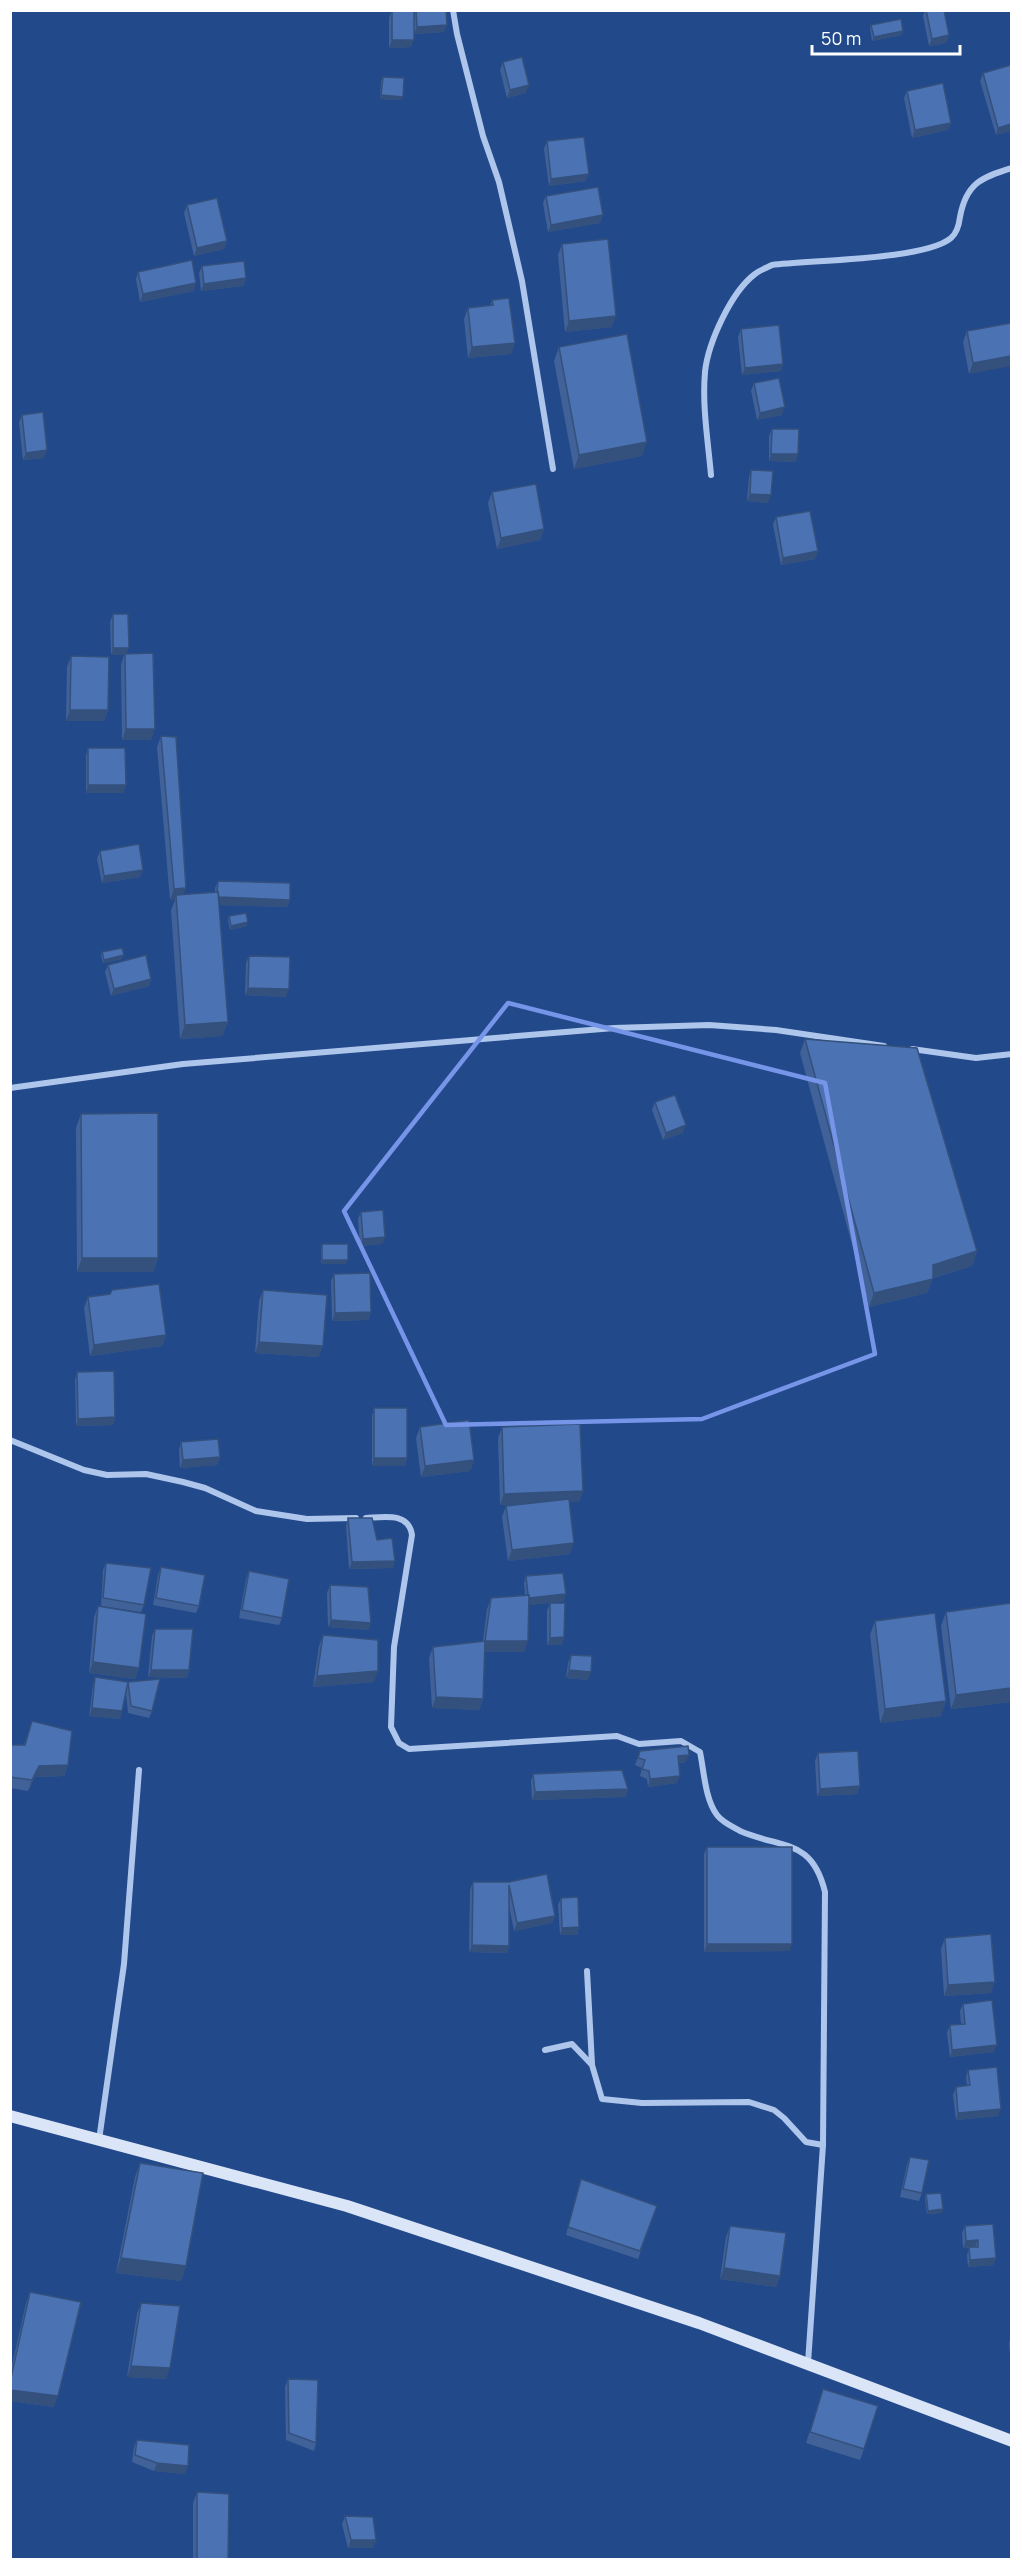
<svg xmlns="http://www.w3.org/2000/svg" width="1022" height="2570" font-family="Manrope,sans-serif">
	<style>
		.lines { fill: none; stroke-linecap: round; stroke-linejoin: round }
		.street { stroke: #aec6eb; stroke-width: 6 }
		.secondary { stroke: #dae5f8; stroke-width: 12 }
		.wall { fill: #406299 }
		.shaded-wall { fill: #34507d }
		.building { fill: #4b72b2; stroke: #34507d; stroke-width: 1.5 }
		.marked { fill: none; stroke: #7795e8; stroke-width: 4.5; stroke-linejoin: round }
	</style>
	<rect width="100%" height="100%" fill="#22498a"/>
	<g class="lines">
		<!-- street -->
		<g class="street">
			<polyline points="453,10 457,34 483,136 499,182 522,281 553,469"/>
			<path d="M711 475C708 441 702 406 705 372 708 343 731 292 755 274 760 270 766 268 772 265 810 260 925 260 951 238 957 233 959 225 960 217 966 184 981 177 1012 168"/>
			<polyline points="912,1049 976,1058 1012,1054"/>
			<polyline points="10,1088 183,1064 614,1028 709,1025 776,1030 884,1046"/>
			<polyline points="10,1440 84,1470 107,1475 146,1474 183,1482 205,1488 256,1511 307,1519 356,1518"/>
			<path d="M366 1518C384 1517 409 1512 412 1535L394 1647 391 1727 399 1743 409 1749 617 1736 639 1744 681 1741 700 1752C704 1771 705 1799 717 1815 722 1822 733 1827 740 1831 782 1849 812 1838 825 1892L823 2145 808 2363"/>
			<polyline points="587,1971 592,2064"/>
			<polyline points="545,2050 572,2044 592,2065 602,2099 642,2103 749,2102 774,2110 784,2118 806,2142 823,2145"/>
			<polyline points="99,2140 124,1964 139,1770"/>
		</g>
		<!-- secondary -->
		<polyline class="secondary" points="10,2116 347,2206 699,2323 1012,2441"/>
	</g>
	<!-- wall -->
	<g class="wall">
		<polygon points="392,10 414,15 416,10 444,32 414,34 411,47 389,48 389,18"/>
		<polygon points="925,10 944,10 949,35 946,43 929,46 923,16"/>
		<polygon points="871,25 903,31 902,35 872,41 870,28"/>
		<polygon points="503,62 526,93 507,98 500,70"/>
		<polygon points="983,73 1011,131 996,135 980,81"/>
		<polygon points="383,77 403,97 401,100 380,99 381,81"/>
		<polygon points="907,91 951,123 948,130 912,138 904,98"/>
		<polygon points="547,141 586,181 549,186 544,149"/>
		<polygon points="546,196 603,215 600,223 548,232 543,203"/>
		<polygon points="187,205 227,241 224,249 194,256 184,213"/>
		<polygon points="562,244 612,327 565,332 558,255"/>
		<polygon points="202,266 246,278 243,286 201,291 199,273"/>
		<polygon points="138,272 194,291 140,302 136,279"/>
		<polygon points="492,300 515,343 511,354 468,358 464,319 468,308 490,305"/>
		<polygon points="1011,323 969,374 963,342 967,331"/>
		<polygon points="741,329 783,364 781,371 742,375 738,337"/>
		<polygon points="559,347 642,456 574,469 554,361"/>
		<polygon points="754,383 782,415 757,420 751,391"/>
		<polygon points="22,415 44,458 23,460 19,422"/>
		<polygon points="772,429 796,462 769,461 769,436"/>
		<polygon points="751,470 768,503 747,501 749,477"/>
		<polygon points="492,492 544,529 540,540 497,549 488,503"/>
		<polygon points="776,517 818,551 815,559 781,565 773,525"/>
		<polygon points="113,614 127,654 151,740 122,740 121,665 124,655 111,655 110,622"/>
		<polygon points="71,656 108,710 104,721 66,721 67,667"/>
		<polygon points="161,736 186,888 183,895 215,892 215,888 218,881 290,900 287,907 219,905 228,1022 222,1036 180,1039 171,910 175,900 170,900 157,747"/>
		<polygon points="88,748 126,785 123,793 86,793 86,756"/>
		<polygon points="100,851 140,877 102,883 97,859"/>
		<polygon points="229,916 247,926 230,930 228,920"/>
		<polygon points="102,952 122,959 103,963 101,956"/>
		<polygon points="249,956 286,997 245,995 246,963"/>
		<polygon points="108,965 151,979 149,986 111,996 105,972"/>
		<polygon points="805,1039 977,1251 972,1266 933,1278 927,1293 869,1307 800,1053"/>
		<polygon points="655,1102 683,1133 663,1140 652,1110"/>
		<polygon points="81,1114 158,1258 153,1272 77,1272 76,1128"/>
		<polygon points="361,1212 385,1237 382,1244 360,1246 358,1219"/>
		<polygon points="322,1244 346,1264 321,1264 321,1248"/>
		<polygon points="334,1274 371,1312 368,1320 332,1321 331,1281"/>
		<polygon points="263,1290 319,1357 255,1353 259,1301"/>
		<polygon points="110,1294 166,1335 162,1346 90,1356 84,1308 88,1297"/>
		<polygon points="77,1372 115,1417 113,1425 76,1426 75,1380"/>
		<polygon points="374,1408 407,1458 405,1466 372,1466 372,1416"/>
		<polygon points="420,1427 474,1460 470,1471 421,1477 416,1438"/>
		<polygon points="502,1427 583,1491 579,1502 570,1502 570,1554 508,1561 502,1517 506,1506 524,1504 500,1505 498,1438"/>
		<polygon points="181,1442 220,1457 217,1465 180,1468 179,1450"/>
		<polygon points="348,1518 377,1540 393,1568 349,1569 346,1526"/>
		<polygon points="106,1563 144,1605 141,1612 101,1606 103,1570"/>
		<polygon points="161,1567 199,1606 196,1613 153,1605 158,1575"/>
		<polygon points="249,1571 282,1618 279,1625 239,1618 246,1579"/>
		<polygon points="526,1576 564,1601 529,1605 524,1652 485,1652 483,1699 479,1710 432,1708 429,1658 433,1647 483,1641 487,1609 491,1598 525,1595 524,1583"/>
		<polygon points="330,1585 369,1630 328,1627 327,1593"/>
		<polygon points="550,1603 564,1637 562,1645 547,1645 547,1611"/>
		<polygon points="1011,1603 1011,1702 951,1709 941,1626 946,1612"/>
		<polygon points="98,1606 139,1668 135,1679 89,1673 94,1617"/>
		<polygon points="875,1621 946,1701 941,1716 880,1723 870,1635"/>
		<polygon points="155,1629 189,1670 187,1678 148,1677 152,1636"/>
		<polygon points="323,1635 374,1682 313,1687 319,1646"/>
		<polygon points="571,1655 588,1680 566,1678 568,1663"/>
		<polygon points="95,1677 128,1682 152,1711 149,1718 128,1713 126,1693 122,1711 120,1719 89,1716 93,1685"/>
		<polygon points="32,1721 68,1765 64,1776 35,1777 28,1791 10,1788 10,1745 24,1745"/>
		<polygon points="640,1751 686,1762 679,1763 677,1783 648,1787 647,1779 640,1776 642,1768 635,1765"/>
		<polygon points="818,1753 860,1786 857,1794 817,1796 815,1761"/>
		<polygon points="533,1774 628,1789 626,1797 532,1800 531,1781"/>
		<polygon points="707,1847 790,1951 704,1952 704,1854"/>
		<polygon points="473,1882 509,1882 555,1916 552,1923 514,1931 509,1906 509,1946 507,1953 469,1952 470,1890"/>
		<polygon points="561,1898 579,1927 577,1935 560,1935 558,1905"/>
		<polygon points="945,1938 991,1993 944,1996 941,1949"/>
		<polygon points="963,2004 994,2052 950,2057 947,2033 950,2025 961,2024 960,2011"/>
		<polygon points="968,2070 998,2116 956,2120 953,2095 956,2087 967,2086 966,2077"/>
		<polygon points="910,2157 922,2193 919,2201 900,2197 907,2164"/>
		<polygon points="140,2163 186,2266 181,2281 116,2273 135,2177"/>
		<polygon points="581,2179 657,2206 638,2259 566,2235"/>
		<polygon points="926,2194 942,2213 927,2214 925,2198"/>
		<polygon points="993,2224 994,2265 968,2267 967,2255 969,2248 963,2248 962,2233 965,2226"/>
		<polygon points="730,2226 780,2276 776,2287 720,2279 726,2237"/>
		<polygon points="30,2292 54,2407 10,2401 10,2374 26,2303"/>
		<polygon points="141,2303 166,2379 127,2377 137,2314"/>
		<polygon points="1011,2336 1011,2362 1009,2344"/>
		<polygon points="288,2379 316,2443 314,2451 286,2440 285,2387"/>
		<polygon points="823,2389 864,2449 860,2460 806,2443"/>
		<polygon points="137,2440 185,2474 154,2471 132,2462 134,2447"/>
		<polygon points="197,2492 228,2559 193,2559 193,2503"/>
		<polygon points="345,2516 376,2540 373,2548 348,2548 342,2524"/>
	</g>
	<!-- shaded-wall -->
	<g class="shaded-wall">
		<polygon points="447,25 444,32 414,34 417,27"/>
		<polygon points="903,31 902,35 872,41 874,37"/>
		<polygon points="949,35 946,43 929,46 932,39"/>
		<polygon points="392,40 414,40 411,47 389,48"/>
		<polygon points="529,85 526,93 507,98 510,90"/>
		<polygon points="381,95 403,97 401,100 380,99"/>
		<polygon points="951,123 948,130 912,138 915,130"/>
		<polygon points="1011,124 1011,131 996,135 998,128"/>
		<polygon points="589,174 586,181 549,186 551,179"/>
		<polygon points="603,215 600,223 548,232 551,225"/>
		<polygon points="227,241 224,249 194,256 197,248"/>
		<polygon points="246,278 243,286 201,291 204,284"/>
		<polygon points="196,283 194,291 140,302 143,294"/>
		<polygon points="616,316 612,327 565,332 569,321"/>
		<polygon points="515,343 511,354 468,358 472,347"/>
		<polygon points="1011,356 1011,366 969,374 973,363"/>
		<polygon points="783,364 781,371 742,375 745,368"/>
		<polygon points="785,407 782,415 757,420 760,413"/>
		<polygon points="647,442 642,456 574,469 579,455"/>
		<polygon points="47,450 44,458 23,460 26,453"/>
		<polygon points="771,454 798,454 796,462 769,461"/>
		<polygon points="750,494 771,495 768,503 747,501"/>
		<polygon points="544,529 540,540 497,549 501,538"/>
		<polygon points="818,551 815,559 781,565 783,558"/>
		<polygon points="113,648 129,648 126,655 111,655"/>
		<polygon points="70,710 108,710 104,721 66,721"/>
		<polygon points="126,729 155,729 151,740 122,740"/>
		<polygon points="88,785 126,785 123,793 86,793"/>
		<polygon points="143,870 140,877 102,883 104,876"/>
		<polygon points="186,888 182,899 176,895 175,900 170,900 174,889"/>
		<polygon points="217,897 290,900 287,907 214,905"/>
		<polygon points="248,922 247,926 230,930 231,926"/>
		<polygon points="124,955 122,959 103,963 104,960"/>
		<polygon points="151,979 149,986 111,996 114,989"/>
		<polygon points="248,988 289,989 286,997 245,995"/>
		<polygon points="228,1022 222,1036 180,1039 185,1025"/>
		<polygon points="686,1125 683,1133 663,1140 666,1133"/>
		<polygon points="385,1237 382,1244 360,1246 363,1239"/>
		<polygon points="977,1251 972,1266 928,1279 933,1265"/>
		<polygon points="82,1258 158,1258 153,1272 77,1272"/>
		<polygon points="322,1260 348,1260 346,1264 321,1264"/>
		<polygon points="933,1279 927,1293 869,1307 874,1293"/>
		<polygon points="371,1312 368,1320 332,1321 335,1313"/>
		<polygon points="166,1335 162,1346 90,1356 94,1345"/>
		<polygon points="259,1342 323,1346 319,1357 255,1353"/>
		<polygon points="115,1417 113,1425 76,1426 78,1419"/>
		<polygon points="220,1457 217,1465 180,1468 183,1460"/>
		<polygon points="374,1458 407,1458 405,1466 372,1466"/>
		<polygon points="474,1460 470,1471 421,1477 425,1466"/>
		<polygon points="583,1491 579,1502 500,1505 504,1494"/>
		<polygon points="574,1543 570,1554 508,1561 512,1550"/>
		<polygon points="395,1561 393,1568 349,1569 352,1562"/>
		<polygon points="566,1594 564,1601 525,1606 528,1598"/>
		<polygon points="331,1620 371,1623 369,1630 328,1627"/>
		<polygon points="564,1637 562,1645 547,1645 550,1638"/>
		<polygon points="485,1641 528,1641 524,1652 481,1652"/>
		<polygon points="93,1662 139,1668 135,1679 89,1673"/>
		<polygon points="151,1670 189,1670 187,1678 148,1677"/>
		<polygon points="569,1670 591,1672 588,1680 566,1678"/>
		<polygon points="378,1671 374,1682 313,1687 317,1676"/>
		<polygon points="1011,1688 1011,1702 951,1709 956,1695"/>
		<polygon points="436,1697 483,1699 479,1710 432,1708"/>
		<polygon points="946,1701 941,1716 880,1723 885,1709"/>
		<polygon points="92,1708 122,1711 120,1719 89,1716"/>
		<polygon points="689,1755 686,1762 675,1763 678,1756"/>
		<polygon points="68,1765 64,1776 35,1777 28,1791 32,1780 39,1766"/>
		<polygon points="680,1776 677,1783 648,1787 650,1779"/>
		<polygon points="860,1786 857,1794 817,1796 820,1789"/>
		<polygon points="628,1789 626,1797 532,1800 535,1792"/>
		<polygon points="555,1916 552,1923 514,1931 517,1923"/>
		<polygon points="579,1927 577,1935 560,1935 562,1928"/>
		<polygon points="707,1944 792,1944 790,1951 704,1952"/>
		<polygon points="472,1945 509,1946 507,1953 469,1952"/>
		<polygon points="995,1982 991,1993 944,1996 948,1985"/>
		<polygon points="997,2045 994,2052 950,2057 952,2050"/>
		<polygon points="1001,2109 998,2116 956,2120 958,2113"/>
		<polygon points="943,2209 942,2213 927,2214 928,2211"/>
		<polygon points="978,2240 975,2247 963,2248 966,2241"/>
		<polygon points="121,2258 186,2266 181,2281 116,2273"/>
		<polygon points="996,2258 994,2265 968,2267 970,2260"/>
		<polygon points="724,2268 780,2276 776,2287 720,2279"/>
		<polygon points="131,2366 170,2368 166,2379 127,2377"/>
		<polygon points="10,2390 58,2396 54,2407 10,2401"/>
		<polygon points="157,2463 188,2466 185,2474 154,2471"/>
		<polygon points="351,2540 376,2540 373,2548 348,2548"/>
	</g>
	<!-- building -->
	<g class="building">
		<rect x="392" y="10" width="22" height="30"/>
		<polygon points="416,10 446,10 447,25 417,27"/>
		<polygon points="926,10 944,10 949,35 932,39"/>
		<polygon points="901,19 903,31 874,37 871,25"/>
		<polygon points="522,57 529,85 510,90 503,62"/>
		<polygon points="1011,65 1011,124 998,128 983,73"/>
		<polygon points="383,77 404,78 403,97 381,95"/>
		<polygon points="943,83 951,123 915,130 907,91"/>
		<polygon points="584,137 589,174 551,179 547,141"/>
		<polygon points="598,187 603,215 551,225 546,196"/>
		<polygon points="217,198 227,241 197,248 187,205"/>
		<polygon points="608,239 616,316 569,321 562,244"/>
		<polygon points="192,260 196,283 143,294 138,272"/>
		<polygon points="244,261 246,278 204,284 202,266"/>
		<polygon points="509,298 515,343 472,347 468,308 493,305 492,300"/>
		<polygon points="1011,323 1011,356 973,363 967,331"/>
		<polygon points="779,325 783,364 745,368 741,329"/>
		<polygon points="627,334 647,442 579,455 559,347"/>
		<polygon points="779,378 785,407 760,413 754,383"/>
		<polygon points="43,412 47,450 26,453 22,415"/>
		<polygon points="772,429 799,429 798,454 771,454"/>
		<polygon points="751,470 773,471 771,495 750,494"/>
		<polygon points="536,484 544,529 501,538 492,492"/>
		<polygon points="810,511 818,551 783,558 776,517"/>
		<polygon points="113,614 128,614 129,648 113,648"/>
		<polygon points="153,653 155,729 126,729 125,654"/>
		<polygon points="71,656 109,657 108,710 70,710"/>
		<polygon points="161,736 176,737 186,888 174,889"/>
		<polygon points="88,748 125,748 126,785 88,785"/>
		<polygon points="139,844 143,870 104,876 100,851"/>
		<polygon points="218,881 290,883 290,900 219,897 218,892 217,892"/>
		<polygon points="218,892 228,1022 185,1025 176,895"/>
		<polygon points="246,913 248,922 231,926 229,916"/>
		<polygon points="122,948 124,955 104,960 102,952"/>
		<polygon points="146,955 151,979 114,989 108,965"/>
		<polygon points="249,956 290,957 289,989 248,988"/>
		<polygon points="805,1039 917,1048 977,1251 933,1265 933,1279 874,1293"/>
		<polygon points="675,1095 686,1125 666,1133 655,1102"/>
		<polygon points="158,1113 158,1258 82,1258 81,1114"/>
		<polygon points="383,1210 385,1237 363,1239 361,1212"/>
		<rect x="322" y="1244" width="26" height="16"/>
		<polygon points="370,1273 371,1312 335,1313 334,1274"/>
		<polygon points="159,1284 166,1335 94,1345 88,1297 110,1294 112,1290"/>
		<polygon points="263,1290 327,1295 323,1346 259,1342"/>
		<polygon points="114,1371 115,1417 78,1419 77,1372"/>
		<rect x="374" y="1408" width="33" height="50"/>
		<polygon points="469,1420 474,1460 425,1466 420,1427"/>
		<polygon points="580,1424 583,1491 504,1494 502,1427"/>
		<polygon points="218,1439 220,1457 183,1460 181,1442"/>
		<polygon points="569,1499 574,1543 512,1550 506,1506"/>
		<polygon points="348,1518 372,1518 377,1540 392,1538 395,1561 352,1562"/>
		<polygon points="106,1563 151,1568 144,1605 103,1598"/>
		<polygon points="161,1567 205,1575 199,1606 156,1598"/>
		<polygon points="249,1571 289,1579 282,1618 242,1610"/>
		<polygon points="563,1573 566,1594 529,1598 529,1595 528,1595 526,1576"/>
		<polygon points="330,1585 368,1587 371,1623 331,1620"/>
		<polygon points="529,1595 528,1641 485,1641 483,1699 436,1697 433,1647 485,1641 491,1598"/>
		<polygon points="550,1603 565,1603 564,1637 550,1638"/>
		<polygon points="1011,1603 1011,1688 956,1695 946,1612"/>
		<polygon points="98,1606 146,1614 139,1668 93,1662"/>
		<polygon points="935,1613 946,1701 885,1709 875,1621"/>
		<polygon points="155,1629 193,1629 189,1670 151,1670"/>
		<polygon points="323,1635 378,1640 378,1671 317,1676"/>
		<polygon points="571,1655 592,1656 591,1672 569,1670"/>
		<polygon points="95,1677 128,1682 122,1711 92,1708"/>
		<polygon points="160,1679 152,1711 131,1706 128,1682"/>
		<polygon points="32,1721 72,1731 68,1765 39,1766 32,1780 10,1777 10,1745 25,1745"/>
		<polygon points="688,1746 689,1755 678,1756 680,1776 650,1779 649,1771 642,1769 645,1760 638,1758 640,1751"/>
		<polygon points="858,1751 860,1786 820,1789 818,1753"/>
		<polygon points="622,1770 628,1789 535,1792 533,1774"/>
		<rect x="707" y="1847" width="85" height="97"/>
		<polygon points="547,1874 555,1916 517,1923 509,1885 509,1946 472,1945 473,1882 509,1882"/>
		<polygon points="578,1897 579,1927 562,1928 561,1898"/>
		<polygon points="991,1934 995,1982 948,1985 945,1938"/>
		<polygon points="992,2000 997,2045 952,2050 950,2025 965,2024 963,2004"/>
		<polygon points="997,2067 1001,2109 958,2113 956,2087 970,2085 968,2070"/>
		<polygon points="910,2157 929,2160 922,2193 903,2189"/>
		<polygon points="140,2163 203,2173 186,2266 121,2258"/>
		<polygon points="581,2179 657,2206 640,2251 568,2227"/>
		<polygon points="941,2193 943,2209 928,2211 926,2194"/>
		<polygon points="993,2224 996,2258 970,2260 969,2247 978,2247 978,2240 966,2241 965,2226"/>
		<polygon points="730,2226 786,2233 780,2276 724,2268"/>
		<polygon points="30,2292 81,2302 58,2396 10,2390 10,2382"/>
		<polygon points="141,2303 180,2306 170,2368 131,2366"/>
		<polygon points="288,2379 318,2380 316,2443 289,2433"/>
		<polygon points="823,2389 878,2406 864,2449 810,2432"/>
		<polygon points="137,2440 189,2445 188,2466 157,2463 135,2455"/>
		<polygon points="197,2492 229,2494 228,2559 197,2559"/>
		<polygon points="345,2516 373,2517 376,2540 351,2540"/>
	</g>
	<!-- marked area -->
	<path class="marked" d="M508 1003 825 1083 875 1354 702 1419 446 1425 344 1211Z"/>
	<!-- border -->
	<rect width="1022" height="2570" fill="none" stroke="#ffffff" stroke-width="24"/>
	<!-- scale -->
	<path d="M812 45v9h148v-9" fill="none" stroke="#ffffff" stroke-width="3"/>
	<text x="821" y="45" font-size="18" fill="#ffffff" stroke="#22498a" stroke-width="4.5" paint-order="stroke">50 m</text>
</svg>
